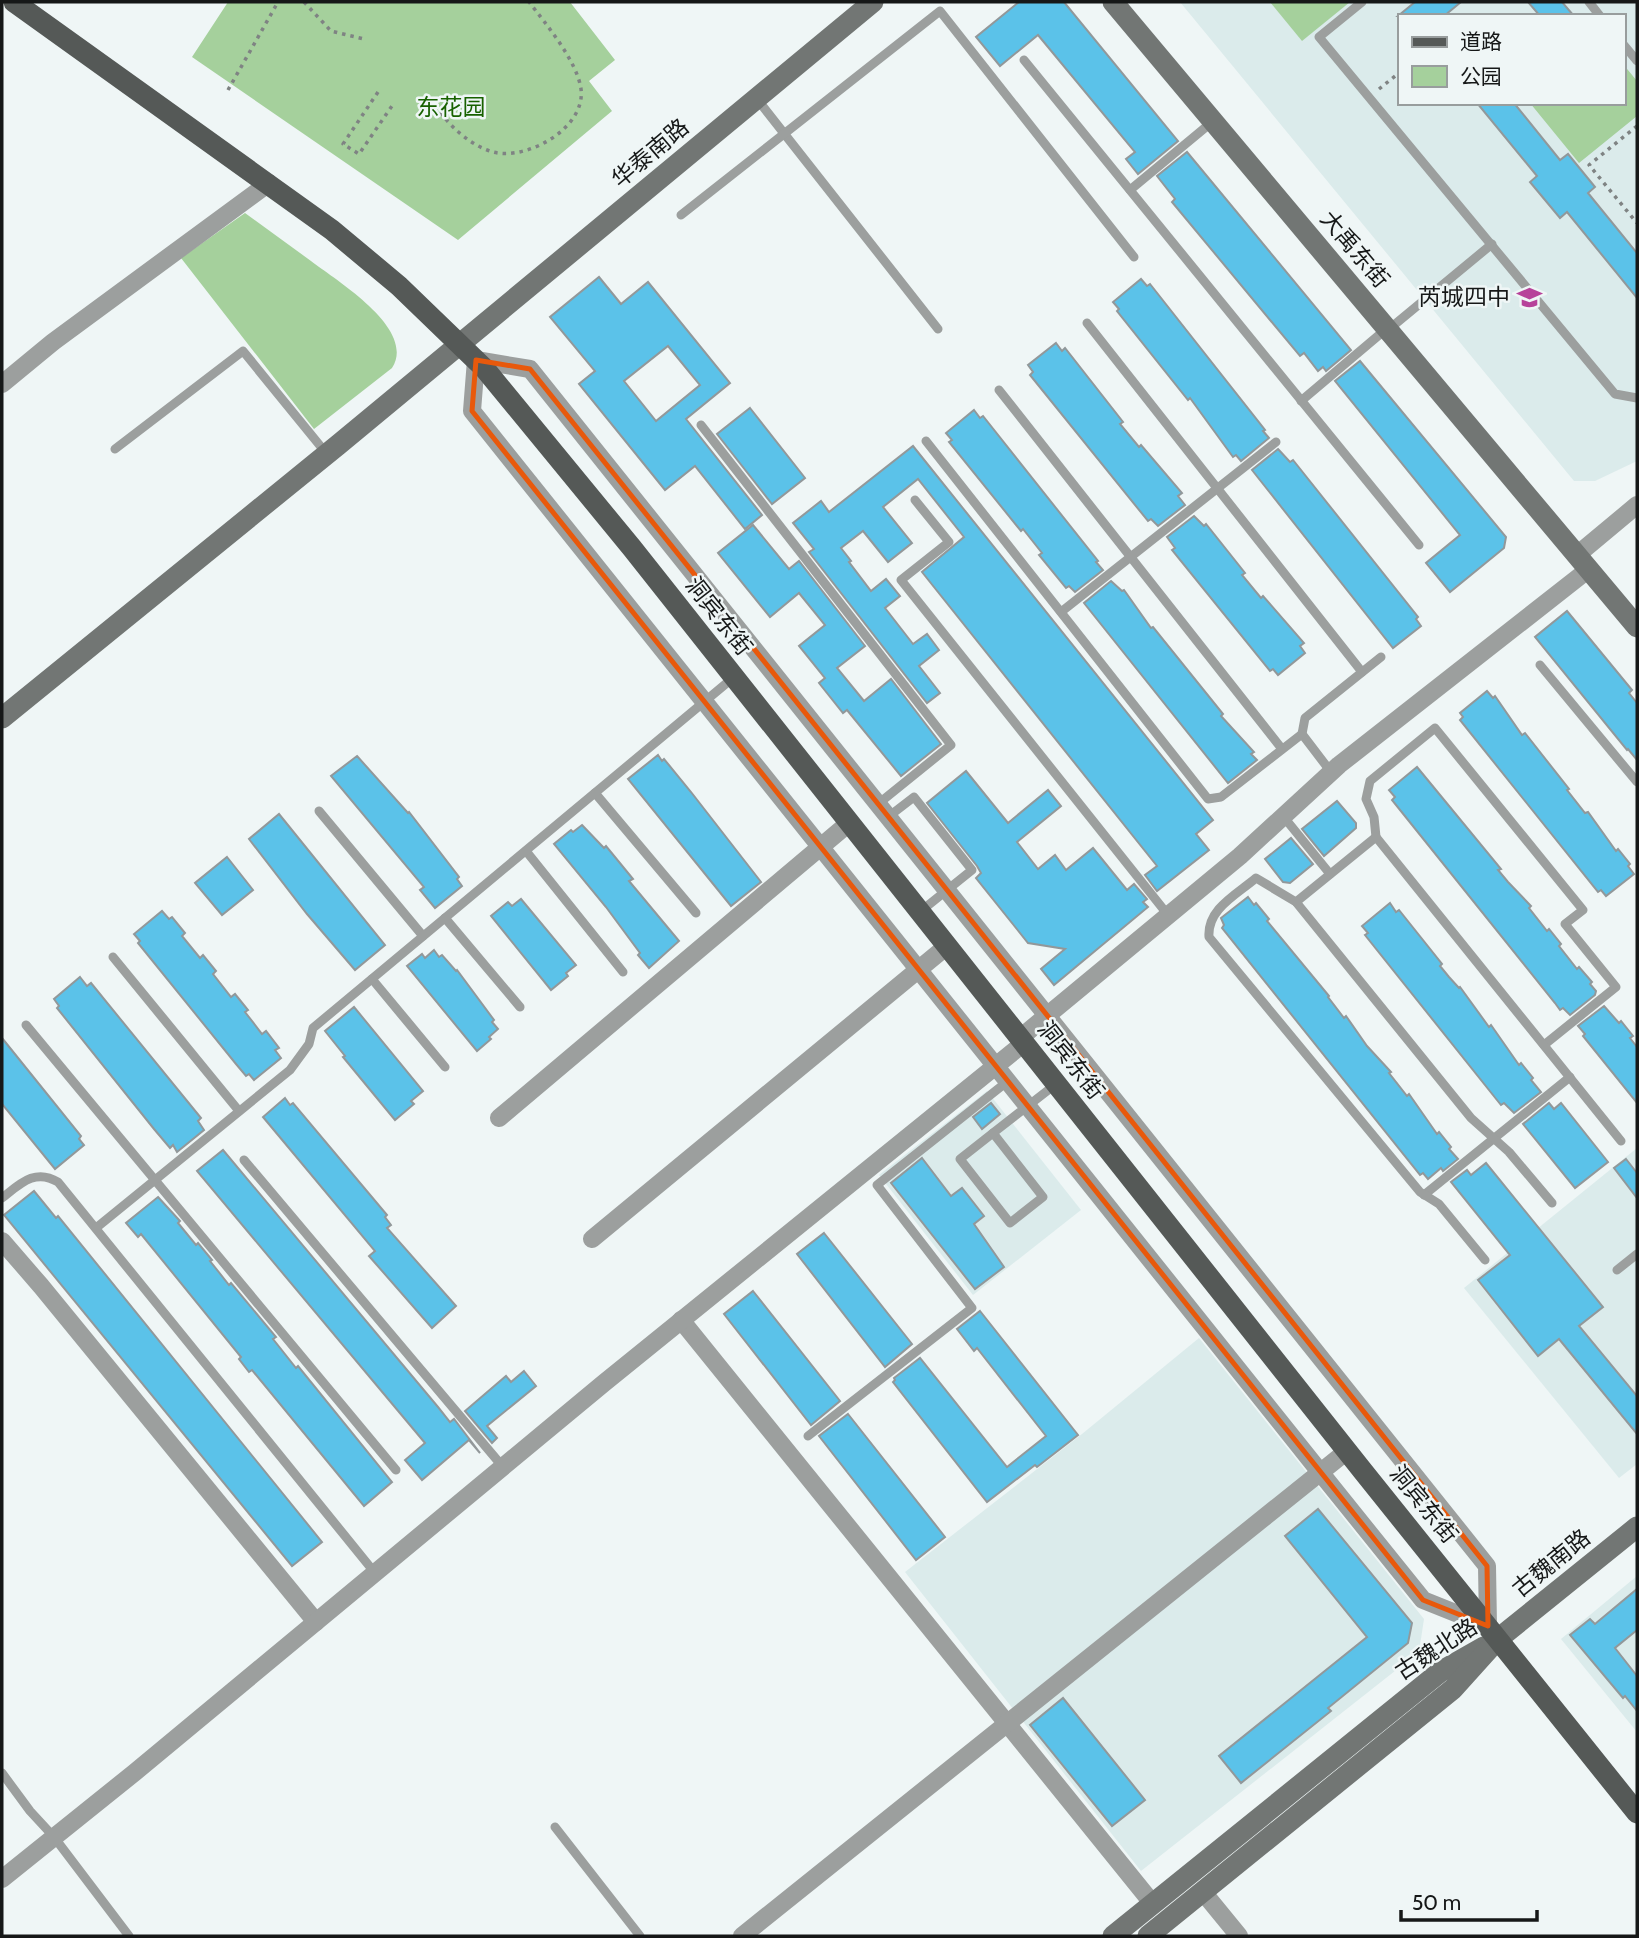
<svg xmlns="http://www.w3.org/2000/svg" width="1639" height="1938" font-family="Cabin,'Noto Sans SC',sans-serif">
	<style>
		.built { fill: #dbebeb; fill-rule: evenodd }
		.green { fill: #a5d09c }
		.building { fill: #5bc2e9; stroke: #92989a; stroke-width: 2; fill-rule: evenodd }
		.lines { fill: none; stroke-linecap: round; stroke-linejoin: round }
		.path { stroke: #7f8383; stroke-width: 3.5; stroke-dasharray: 3.5 5; stroke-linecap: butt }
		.lane { stroke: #9c9f9e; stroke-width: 9 }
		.street { stroke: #9c9f9e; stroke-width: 18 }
		.secondary { stroke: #727674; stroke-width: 21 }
		.primary { stroke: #555957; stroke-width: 21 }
		.marked { fill: none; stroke: #e8590c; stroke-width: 5; stroke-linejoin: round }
		.labels { text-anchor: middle; stroke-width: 5; stroke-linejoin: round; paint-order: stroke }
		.park-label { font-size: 23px; fill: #186100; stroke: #eff6f6 }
		.street-label { font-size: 23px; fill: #161818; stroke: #eff6f6 }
		.poi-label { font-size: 23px; fill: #161818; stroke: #eff6f6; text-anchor: end }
	</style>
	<rect width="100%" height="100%" fill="#eff6f6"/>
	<!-- built -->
	<g class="built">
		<path d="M1180 2H1637V461L1595 481H1574ZM1399 16H1623V103H1399Z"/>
		<polygon points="987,1091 1081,1210 973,1295 879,1175"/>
		<polygon points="1637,1148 1637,1464 1619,1478 1464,1288"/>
		<polygon points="1199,1338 1424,1619 1419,1652 1141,1871 905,1572 1082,1434"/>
		<polygon points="1637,1576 1637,1732 1561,1639"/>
	</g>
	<!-- green -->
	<g class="green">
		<polygon points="228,2 570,2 615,60 589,81 612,111 458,240 192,57"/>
		<polygon points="1270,2 1350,2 1302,41"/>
		<polygon points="1623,64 1637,81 1637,116 1579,163 1530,103 1623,103"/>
		<path d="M245 213C267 229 289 245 311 261 337 281 417 329 392 368L314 429 181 258Z"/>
	</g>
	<!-- building -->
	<g class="building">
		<polygon points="1019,2 1064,2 1178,141 1138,174 1126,159 1135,152 1038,35 1000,66 976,37"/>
		<polygon points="1415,2 1461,2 1444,16 1398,16"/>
		<polygon points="1528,2 1562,2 1574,16 1540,16"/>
		<polygon points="1477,103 1514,103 1560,160 1568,154 1595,187 1588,193 1637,253 1637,298 1567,212 1560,218 1530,182 1537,176"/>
		<polygon points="1187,152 1351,350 1326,371 1323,367 1318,371 1304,353 1300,356 1172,202 1175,199 1157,176"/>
		<path d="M599 277 621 304 648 282 730 383 686 419 762 515 745 529 695 466 665 490 579 384 595 371 550 317ZM668 346 700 385 656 421 624 381Z"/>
		<polygon points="1141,279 1147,286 1150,284 1265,430 1263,431 1269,438 1241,461 1236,455 1233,457 1190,398 1188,400 1117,311 1119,309 1113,302"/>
		<polygon points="1056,343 1062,351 1065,348 1123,422 1120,424 1139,447 1141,445 1182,493 1178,496 1185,505 1158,526 1151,519 1148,521 1030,375 1033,372 1028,365"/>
		<polygon points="1360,361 1506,537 1504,548 1450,592 1426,563 1460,535 1335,381"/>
		<polygon points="750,408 805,478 772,504 717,434"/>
		<polygon points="974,410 980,418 983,416 1098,561 1096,562 1103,570 1075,592 1069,586 1066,588 1039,555 1042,553 1023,529 1021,531 949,442 952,440 946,433"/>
		<polygon points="913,446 1213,820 1196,834 1209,850 1157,891 1145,875 1157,866 922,572 964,537 918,479 883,507 912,543 888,562 863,531 841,548 851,561 849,562 871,591 886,579 900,596 885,608 913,644 927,634 939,650 919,666 940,693 927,703 809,552 814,549 793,523 821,501 829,512"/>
		<polygon points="1278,449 1290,462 1293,460 1418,617 1416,619 1421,626 1393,648 1252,470"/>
		<polygon points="1194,516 1204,526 1206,524 1245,573 1242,575 1261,598 1263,596 1304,643 1300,646 1305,653 1278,675 1273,669 1270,671 1172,550 1175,548 1167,537"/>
		<polygon points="753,525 789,569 799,561 865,646 837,668 864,701 891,679 941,744 901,776 847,710 843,713 819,683 825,678 799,646 825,625 799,593 770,617 718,553"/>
		<polygon points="1111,581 1122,591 1124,590 1151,628 1153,627 1223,714 1221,716 1254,752 1251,754 1257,760 1228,783 1084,603"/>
		<polygon points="1567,611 1632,690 1629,693 1637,703 1637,760 1628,749 1627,750 1535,637"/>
		<polygon points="1487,691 1493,698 1495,696 1522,735 1525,733 1569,789 1567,790 1585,813 1588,812 1616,851 1618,849 1630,864 1628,866 1634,874 1606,896 1601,890 1598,892 1460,720 1463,717 1460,713"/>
		<polygon points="658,755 662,761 664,759 691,792 761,882 731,906 628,779"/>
		<polygon points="357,756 408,813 409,812 459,877 457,879 462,886 435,908 420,890 424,887 331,776"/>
		<polygon points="1417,767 1501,869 1498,870 1508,882 1531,906 1529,908 1547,931 1549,929 1561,944 1559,946 1577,969 1579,967 1592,982 1590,984 1596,991 1595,995 1570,1015 1563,1008 1560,1010 1555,1003 1392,800 1395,797 1389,790"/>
		<polygon points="966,771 1008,823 1048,790 1061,806 1017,842 1038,869 1055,855 1066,870 1093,848 1127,890 1134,884 1147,899 1143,902 1148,907 1054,985 1041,969 1065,949 1028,943 976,878 981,873 977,866 927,803"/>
		<polygon points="1337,801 1356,823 1356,828 1324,856 1302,829"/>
		<polygon points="279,814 385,945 355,970 307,914 249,839"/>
		<polygon points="582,825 604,848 606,846 633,879 629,881 679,941 649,968 638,955 640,953 606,907 554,844 571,830 573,832"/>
		<polygon points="1291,838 1313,864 1290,883 1283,882 1265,859"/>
		<polygon points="227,857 253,890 222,915 195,883"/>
		<polygon points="1248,897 1254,905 1256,903 1269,919 1267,921 1329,996 1328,997 1344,1018 1346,1016 1367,1046 1391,1072 1389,1073 1407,1096 1409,1094 1437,1134 1439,1132 1451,1147 1449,1149 1458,1159 1443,1171 1441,1168 1428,1179 1423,1173 1420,1175 1222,928 1224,925 1221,918"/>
		<polygon points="521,899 576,965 566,973 568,976 551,990 491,916 508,902 512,906"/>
		<polygon points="1390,903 1396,912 1399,910 1442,964 1440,966 1449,977 1459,988 1460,987 1489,1027 1491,1025 1519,1065 1521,1063 1533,1078 1531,1080 1541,1092 1514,1113 1504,1103 1501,1105 1365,935 1368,933 1362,926"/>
		<polygon points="162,911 169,919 172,917 185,933 182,936 200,958 203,955 216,971 213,974 231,997 235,994 248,1010 245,1012 262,1034 266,1031 279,1048 275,1050 281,1058 254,1080 249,1074 246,1076 236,1064 138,943 140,941 134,934"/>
		<polygon points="434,950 439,957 442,955 456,971 457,970 494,1020 492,1022 498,1029 489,1037 491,1039 477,1051 407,966 422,954 425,958"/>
		<polygon points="80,977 87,986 91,983 201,1118 198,1121 204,1130 177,1152 173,1145 170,1148 154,1129 57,1008 59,1006 54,999"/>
		<polygon points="1604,1006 1619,1023 1621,1021 1633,1036 1630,1038 1637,1047 1637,1103 1583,1036 1585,1034 1578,1026"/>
		<polygon points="354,1007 423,1091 411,1101 414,1104 395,1120 343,1057 345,1056 325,1031"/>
		<polygon points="2,1038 81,1136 79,1139 84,1145 55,1169 2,1104"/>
		<polygon points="285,1098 290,1105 293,1103 387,1215 385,1217 391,1225 387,1228 456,1306 432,1328 369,1256 375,1251 263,1117"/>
		<polygon points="991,1103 1000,1114 982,1129 973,1117"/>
		<polygon points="1549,1103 1554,1109 1561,1103 1608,1162 1575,1188 1523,1124"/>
		<polygon points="223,1150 438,1407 450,1422 454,1419 480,1453 469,1440 422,1480 405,1460 425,1443 197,1171"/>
		<polygon points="922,1158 951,1196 962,1188 984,1216 974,1224 1004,1267 975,1289 891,1183"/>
		<polygon points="1626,1159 1637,1173 1637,1198 1614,1168"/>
		<polygon points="1486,1163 1603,1307 1579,1326 1637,1396 1637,1434 1559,1339 1538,1356 1478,1280 1510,1255 1451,1182 1467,1170 1471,1175"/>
		<polygon points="34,1191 56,1218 58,1216 322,1542 292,1566 4,1215"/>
		<polygon points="158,1197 180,1221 178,1223 196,1245 198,1243 212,1260 210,1261 229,1285 231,1283 276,1337 273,1339 296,1368 298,1366 392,1482 364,1506 252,1370 249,1372 239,1359 241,1357 141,1234 138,1237 126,1223"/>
		<polygon points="824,1233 912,1344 885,1367 797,1254"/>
		<polygon points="753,1291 840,1401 811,1425 724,1314"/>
		<polygon points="980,1311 1078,1435 1037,1467 1035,1465 987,1502 893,1382 895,1380 894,1378 920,1358 1007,1467 1046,1436 977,1348 974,1351 957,1329"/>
		<polygon points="524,1371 536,1386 487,1426 497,1438 492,1443 465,1411 506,1376 511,1382"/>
		<polygon points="848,1414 945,1537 916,1560 819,1436"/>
		<polygon points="1318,1509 1412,1623 1408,1643 1328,1708 1331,1711 1241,1783 1219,1756 1367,1637 1285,1536"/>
		<polygon points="1637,1589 1637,1630 1615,1648 1637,1676 1637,1711 1625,1696 1623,1698 1570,1635 1590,1619 1595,1624"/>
		<polygon points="1063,1698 1145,1800 1112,1826 1030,1725"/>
	</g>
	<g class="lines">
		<!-- path -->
		<g class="path">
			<polyline points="304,2 331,31 364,39"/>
			<polyline points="1379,89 1399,73"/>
			<polyline points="228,90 278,2"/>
			<polyline points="378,92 343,144 359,154 394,103"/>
			<path d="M435 106C450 126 469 145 493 152 527 161 586 128 581 89 577 61 546 24 529 2"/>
			<polyline points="1637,126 1589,165 1637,223"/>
		</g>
		<!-- lane -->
		<g class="lane">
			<polyline points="1362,2 1319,37 1615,394 1637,398"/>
			<polyline points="1589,2 1600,16"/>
			<polyline points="1623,44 1637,61"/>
			<polyline points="1024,60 1419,545"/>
			<polyline points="757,99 938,329"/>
			<polyline points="1130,190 1212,122"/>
			<polyline points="681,215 940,11 1134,257"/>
			<polyline points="1087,323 1362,672"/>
			<polyline points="1388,330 1492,244"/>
			<polyline points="999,390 1282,749"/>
			<polyline points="1301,401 1385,330"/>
			<polyline points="701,425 951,745 878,804"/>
			<polyline points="926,441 1208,799 1221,797 1302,734 1331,772"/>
			<polyline points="115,449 243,351 326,453"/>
			<polyline points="915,500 949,542 901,580 1168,915"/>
			<polyline points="1061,612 1276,442"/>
			<polyline points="1540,665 1637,782"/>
			<polyline points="1302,734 1305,718 1381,657"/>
			<polyline points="595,793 696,913"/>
			<polyline points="319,811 423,936"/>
			<polyline points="1283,816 1330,874"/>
			<polyline points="888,817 914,797 972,870 921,911"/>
			<polyline points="1376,837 1374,817 1366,799 1370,781 1435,728 1583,910 1565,924 1616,987 1544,1045"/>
			<polyline points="526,851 623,972"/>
			<polyline points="1296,902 1376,837 1621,1141"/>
			<polyline points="445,918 520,1007"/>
			<polyline points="113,957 239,1111"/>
			<polyline points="372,979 445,1067"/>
			<polyline points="26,1025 396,1470"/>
			<polygon points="993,1133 1043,1197 1010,1223 960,1159"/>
			<polyline points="993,1133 1056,1084"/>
			<polyline points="244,1160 503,1467"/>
			<polyline points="1424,1195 1570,1077"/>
			<path d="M2 1198C20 1184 35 1168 58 1182L375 1573"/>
			<polyline points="96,1228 290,1070 309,1044 313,1028 734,677"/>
			<path d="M1485 1260 1439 1204 1420 1192 1209 937C1207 909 1236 895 1256 878L1296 902 1471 1118 1509 1152 1552 1203"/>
			<polyline points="1617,1270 1637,1254"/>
			<polyline points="808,1436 972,1308 877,1185 1008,1081"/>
			<polyline points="2,1773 30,1811 54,1837 129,1936"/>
			<polyline points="555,1827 640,1936"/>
		</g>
		<!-- street -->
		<g class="street">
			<polygon points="476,360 530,369 1487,1566 1488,1626 1423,1600 1320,1472 472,411"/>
			<polyline points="2,384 53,342 269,183"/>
			<polyline points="1577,555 1637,505"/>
			<polyline points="1020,1038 1240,856 1339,765 1589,569"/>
			<polyline points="499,1118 849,823"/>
			<polyline points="592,1239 947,946"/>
			<polyline points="2,1241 41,1286 316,1622"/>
			<polyline points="681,1320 1153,1904"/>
			<polyline points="2,1879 134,1773 604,1383 1024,1043"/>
			<polyline points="1203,1892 1239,1936"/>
			<polyline points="742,1936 1347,1451"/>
		</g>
		<!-- secondary -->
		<g class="secondary">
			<polyline points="1113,2 1637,627"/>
			<polyline points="2,718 338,445 873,2"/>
			<polyline points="1113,1936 1440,1672 1484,1647"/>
			<polyline points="1148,1936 1453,1689 1498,1639 1637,1527"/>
		</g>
		<!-- primary -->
		<polyline class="primary" points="14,2 332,230 399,286 485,369 632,548 1362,1470 1637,1813"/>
	</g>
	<!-- marked area -->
	<path class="marked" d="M476 360 530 369 947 890 1487 1566 1488 1626 1423 1600 472 411Z"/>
	<!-- icons -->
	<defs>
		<symbol id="school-bare" viewBox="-9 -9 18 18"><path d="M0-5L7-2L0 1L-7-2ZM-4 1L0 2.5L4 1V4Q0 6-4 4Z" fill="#b7429a" stroke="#eff6f6" stroke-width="2.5" paint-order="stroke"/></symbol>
	</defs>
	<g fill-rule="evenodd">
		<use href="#school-bare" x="1512" y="280" width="35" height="35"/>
	</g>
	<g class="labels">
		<!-- park labels -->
		<g class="park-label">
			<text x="451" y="115">东花园</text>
		</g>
		<!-- street labels -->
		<g class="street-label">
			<text transform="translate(650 153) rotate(-40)" y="8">华泰南路</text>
			<text transform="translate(1355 249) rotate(50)" y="8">大禹东街</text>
			<text transform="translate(719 616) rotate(52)" y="8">洞宾东街</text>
			<text transform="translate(1071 1060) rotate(52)" y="8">洞宾东街</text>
			<text transform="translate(1424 1504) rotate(51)" y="8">洞宾东街</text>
			<text transform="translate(1551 1563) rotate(-39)" y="8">古魏南路</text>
			<text transform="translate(1436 1649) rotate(-33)" y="8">古魏北路</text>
		</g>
		<!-- poi labels -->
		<g class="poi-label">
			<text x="1510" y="305">芮城四中</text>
		</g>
	</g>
	<!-- border -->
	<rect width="1639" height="1938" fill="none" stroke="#161818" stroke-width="7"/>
	<!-- legend -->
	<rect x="1398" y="14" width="228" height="91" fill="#eff6f6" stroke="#989d9d" stroke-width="2"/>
	<rect x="1412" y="37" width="35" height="10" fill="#555957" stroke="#989d9d" stroke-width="2"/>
	<text x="1460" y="49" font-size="21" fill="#161818">道路</text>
	<rect x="1412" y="66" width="35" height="21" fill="#a5d09c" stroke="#989d9d" stroke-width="2"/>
	<text x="1460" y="84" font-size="21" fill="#161818">公园</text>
	<!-- scale -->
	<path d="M1401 1910v10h136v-10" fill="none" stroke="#161818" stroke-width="3.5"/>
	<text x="1412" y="1910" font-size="21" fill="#161818" stroke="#eff6f6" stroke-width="5" paint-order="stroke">50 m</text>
</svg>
